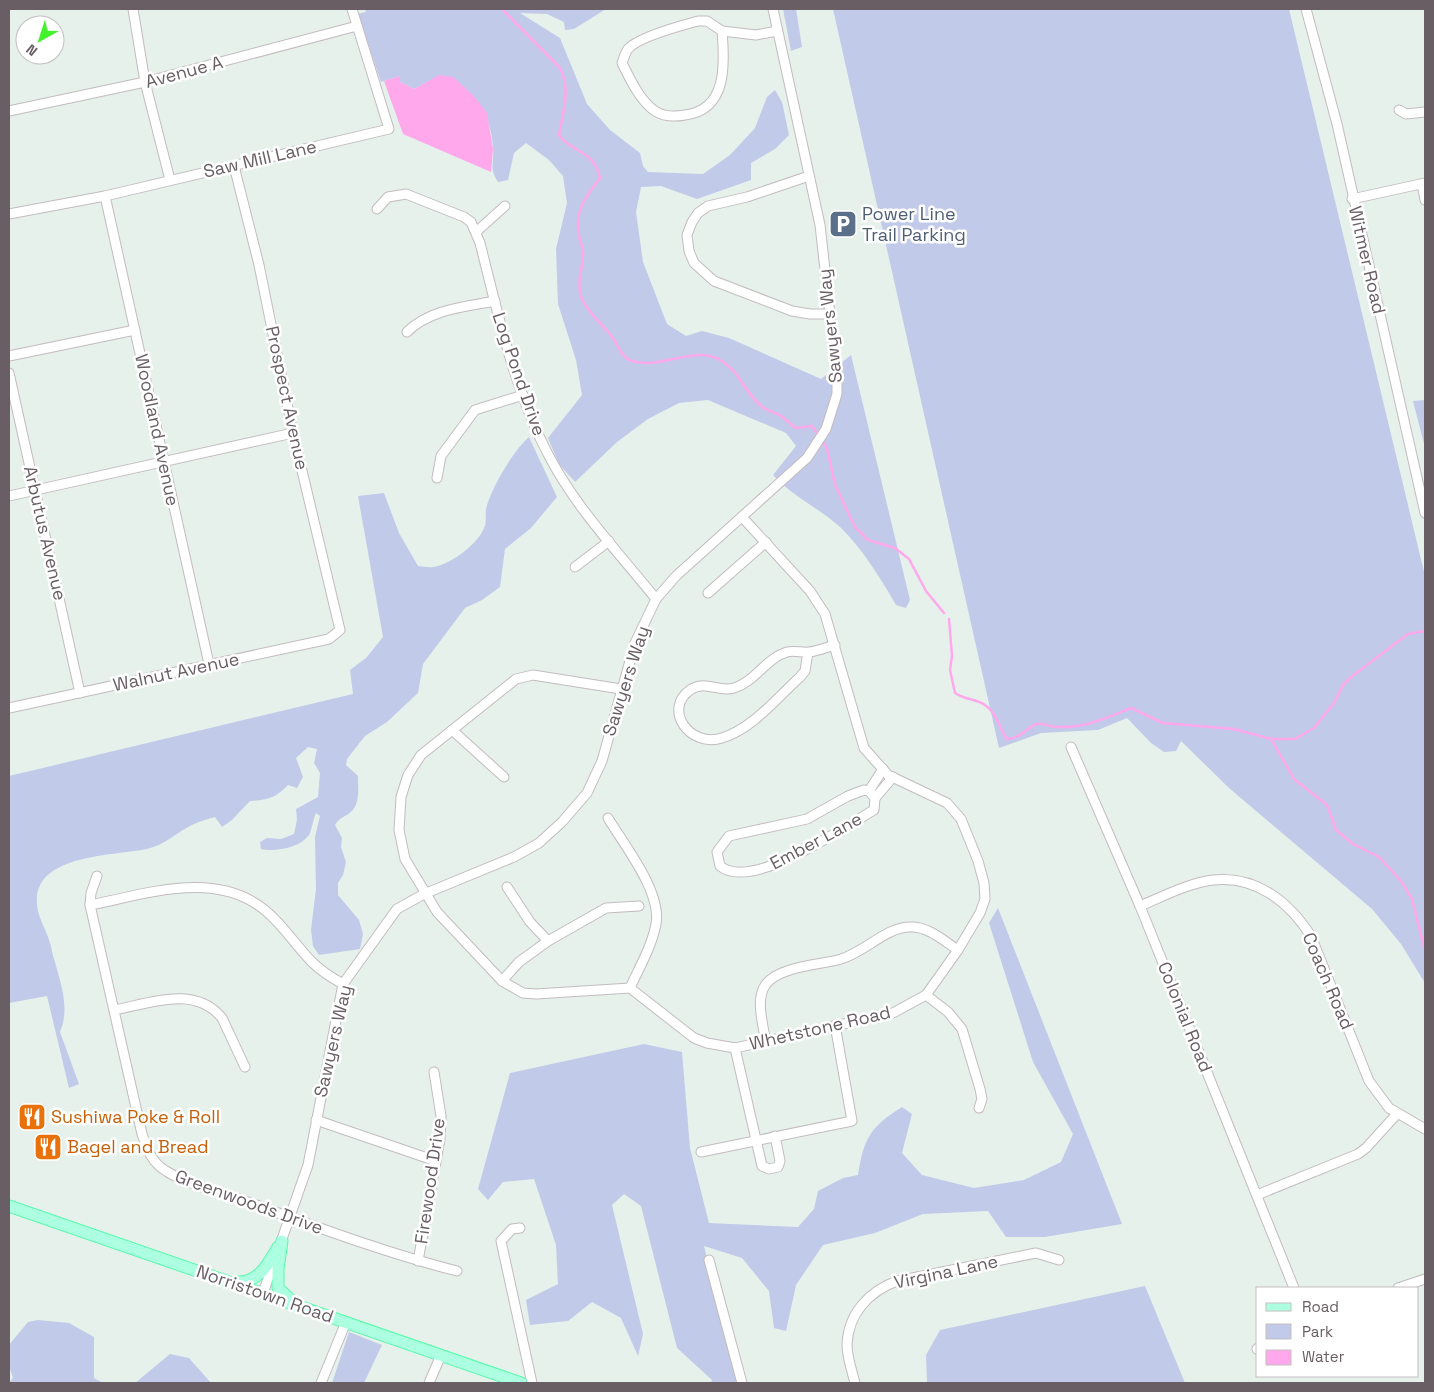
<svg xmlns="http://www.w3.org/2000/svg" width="1434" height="1392" font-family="'Space Grotesk',sans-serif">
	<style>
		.green { fill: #c2cae9 }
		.water { fill: #ffa8eb }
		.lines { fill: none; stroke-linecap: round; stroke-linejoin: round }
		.stream { stroke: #ffa8eb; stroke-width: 2.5 }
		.minor-casing { stroke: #c3bbbf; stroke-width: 11 }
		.major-casing { stroke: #57faab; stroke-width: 13 }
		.minor { stroke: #fff; stroke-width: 9 }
		.major { stroke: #adffe1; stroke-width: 11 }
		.labels { text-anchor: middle; stroke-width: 5; stroke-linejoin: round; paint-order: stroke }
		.street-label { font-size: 18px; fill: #685e64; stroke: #fff }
		.service-label { font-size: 18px; fill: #4e5e75; stroke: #fff; text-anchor: start }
		.food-label { font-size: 18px; fill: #c56008; stroke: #fff; text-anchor: start }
	</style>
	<rect width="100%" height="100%" fill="#e6f1ec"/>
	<!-- green -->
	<g class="green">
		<path d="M365 9H606L574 29 565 30 564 22 547 14 520 13 560 38 587 104 610 130 640 153 643 166 648 172 703 174 730 155 755 128 767 97 775 90 782 102 789 135 775 149 751 163V180L697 199 661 186 641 187 636 212 643 262 667 324 686 336 702 331 729 338 821 379 851 355 910 600 906 608 896 605C881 579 862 548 840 527 819 508 792 496 773 475L796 446 786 433 708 400 679 403 648 419 617 442 575 482 559 464 548 438 582 395 576 360 558 304 556 249 567 203 563 176 549 160 526 143 514 153 508 180 498 182C489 168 494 165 493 149 492 124 483 104 465 88 443 69 436 77 414 89L400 82V76L381 82 358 14 366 12Z"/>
		<polygon points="783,9 796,9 802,47 791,51"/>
		<polygon points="833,9 1289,9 1425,576 1425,983 1401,944 1372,909 1229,788 1181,741 1176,751 1164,752 1151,743 1127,718 1098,730 1041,733 999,748"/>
		<polygon points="1425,400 1425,444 1424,444 1413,401"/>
		<path d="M529 437 557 497 531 528 505 549 500 587 482 600 465 608 423 664 418 693 387 722 365 736 347 759 346 765 358 776C358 790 361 807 347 815 341 818 339 819 335 825L342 838 341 847 346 862 343 875 338 883V895L359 920 363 934 360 949 319 955 313 946 311 930 316 889 315 837 320 816 316 813C313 819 312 830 309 835 300 848 275 852 261 849L260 842 267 838 281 839 294 834 297 820 296 809 318 797 320 773 314 763 317 749 308 747 296 758 303 777 297 788 288 785C276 798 267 800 250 801L232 820 222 827 215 817C208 819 200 821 194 824 178 831 165 845 147 849 113 856 33 854 37 904 38 918 45 927 49 940 52 947 52 955 55 962 61 984 70 1009 60 1032L79 1084 69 1088 47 996 9 1003V776L353 694 350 670 366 658 383 637 358 496 384 493 399 533 418 566C422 566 428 568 433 567 450 565 478 544 484 528 487 523 485 515 486 509 491 488 513 451 529 437Z"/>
		<path d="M998 908 1122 1224 1045 1237H1006L988 1211 923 1214 875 1233 823 1245 796 1285 786 1331 774 1328 769 1291 742 1258 704 1246 737 1383H711L712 1380 677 1348 641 1206 624 1194 612 1205 643 1334 638 1356 621 1318 592 1302 568 1321 530 1325 526 1300 558 1284 556 1245 534 1179 503 1182 488 1200 478 1189 510 1073 644 1044 682 1052 690 1148 709 1223 798 1227 814 1209 818 1191 843 1178 858 1175C864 1138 870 1127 902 1107L912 1114 902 1153 922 1175 974 1188 1024 1180 1061 1162 1073 1134 1033 1062 989 923Z"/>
		<polygon points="1145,1286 1185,1383 927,1383 926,1355 940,1330"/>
		<polygon points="38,1320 69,1323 94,1337 94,1378 103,1383 9,1383 13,1378 9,1366 9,1345 28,1322"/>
		<polygon points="349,1332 382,1345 364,1383 332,1383"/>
		<polygon points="170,1354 189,1358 211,1383 135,1383"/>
	</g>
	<!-- water -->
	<polygon class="water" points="439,75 453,77 473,95 487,113 493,149 491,172 403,134 384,81 400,76 400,82 414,89"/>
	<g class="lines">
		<!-- stream -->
		<g class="stream">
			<path d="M502 9 560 68C571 90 563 112 559 135 571 153 594 149 600 178 586 196 574 211 579 236 580 241 582 246 583 251 584 267 575 283 582 299 589 314 603 325 613 338 618 346 622 358 632 361 659 370 692 346 718 359 740 370 744 392 761 406 767 411 775 412 781 416 787 420 791 425 796 428L812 426 818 435"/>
			<polyline points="821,440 827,448 835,485 855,527 868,540 895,548 909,559 926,591 944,613"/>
			<path d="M949 619 952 656 950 670 955 693C965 700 977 699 985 705 997 713 999 728 1007 739 1020 738 1024 731 1034 725 1042 721 1049 727 1056 727 1087 728 1103 719 1131 708L1163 723 1234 729 1271 739H1295L1314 728 1334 703 1343 685 1351 677 1408 634 1425 631"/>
			<polyline points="1271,739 1294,779 1327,805 1336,830 1353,844 1379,857 1401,881 1412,899 1425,951"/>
		</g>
		<defs>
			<g id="minor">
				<polyline points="133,9 145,82 170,180"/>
				<polyline points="1306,9 1337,124 1425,513"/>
				<path d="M698 21H707L722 31C725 65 727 110 685 115 674 117 664 117 655 111 640 101 630 79 622 63 624 58 625 53 628 49 638 37 683 25 698 21Z"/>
				<polyline points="722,31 756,35 777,31"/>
				<polyline points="1399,110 1406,114 1425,112"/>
				<polyline points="9,111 145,82 357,26"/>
				<polyline points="809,176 747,197 708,206 698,213 692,222 687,235 689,251 694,263 714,281 792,311 810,314 830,314"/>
				<polyline points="1422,184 1425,200"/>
				<polyline points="105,196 209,664"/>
				<polyline points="1352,199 1425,183"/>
				<path d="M377 209 388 197 406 194 464 217 471 222 480 243C498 314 514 390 549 456 576 508 619 553 656 599"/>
				<polyline points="9,214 105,196 389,129 352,9"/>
				<polyline points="476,232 505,206"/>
				<path d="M407 332C430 309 465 307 495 301"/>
				<polyline points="9,356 135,330"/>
				<polyline points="9,373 80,693"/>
				<polyline points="437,478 441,456 475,410 523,395"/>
				<polyline points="9,496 293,433"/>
				<polyline points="575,567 609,541"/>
				<polyline points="708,593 766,542"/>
				<path d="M808 652 805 671 800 677C777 698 752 729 722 738 689 748 663 709 690 690 705 679 719 693 734 688 755 682 766 658 787 652 794 650 802 653 809 652 818 651 827 647 835 645"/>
				<polyline points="621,689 533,675 516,679 421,755 408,775 401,797 399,830 405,859 437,912 502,981 523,993 536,994 630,988 694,1038 707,1043 735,1048 893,1013 926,995 958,950 980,913 985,899 984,883 978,861 961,819 947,803 888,775 864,748 825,614 810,591 742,517"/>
				<polyline points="9,708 329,639 340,630 293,433 259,265 234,166"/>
				<polyline points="452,730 504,777"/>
				<polyline points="1071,747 1140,906 1294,1288"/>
				<path d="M864 790 869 791 875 798 874 810C842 828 752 892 720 866L717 852 729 836 807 819 848 796Z"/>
				<polyline points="869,791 883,769"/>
				<polyline points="875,798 893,777"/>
				<path d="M608 818C624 845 662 892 656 924 652 946 639 968 630 988"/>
				<path d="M97 876 91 893 90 905 142 1134C147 1149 152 1163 166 1171 188 1185 223 1193 248 1202 317 1227 386 1253 457 1271"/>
				<polyline points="507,887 530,922 548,941"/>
				<path d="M90 905C147 894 216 869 266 911 284 926 296 946 312 962 321 971 332 978 343 984"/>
				<path d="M1140 906C1162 897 1188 883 1213 880 1256 875 1289 902 1311 936L1369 1081 1389 1108 1425 1129"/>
				<polyline points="502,981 519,962 548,941 606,908 639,906"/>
				<polyline points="926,995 948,1012 962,1029 980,1089 982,1099 979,1108"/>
				<path d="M115 1010C151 1003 195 985 222 1018L245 1067"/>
				<path d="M765 1039C763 1022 755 999 766 984 780 966 821 965 841 959 865 952 886 927 910 927 928 926 944 941 958 950"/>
				<polyline points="735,1048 762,1166 769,1169 778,1167 780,1161 775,1136"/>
				<polyline points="316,1120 436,1161"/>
				<polyline points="701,1152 852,1121 835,1025"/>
				<polyline points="1257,1195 1358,1154 1366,1148 1396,1115"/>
				<polyline points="520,1228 512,1229 501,1241 532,1383"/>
				<polyline points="709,1260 742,1383"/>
				<polyline points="418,1261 440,1139 441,1116 434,1072"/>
				<polyline points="1398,1288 1425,1279"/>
				<polyline points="263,1293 308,1165 343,984 397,909 424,894 514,857 539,843 562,822 587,793 602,761 635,643 656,599 676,576 807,458 826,429 837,394 837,377 820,225 773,9"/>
				<polyline points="1257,1349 1258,1348"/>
				<polyline points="321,1383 346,1322"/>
				<polyline points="429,1383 441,1355"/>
				<path d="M855 1383C852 1371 847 1357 847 1345 848 1314 869 1291 897 1281L1036 1253 1059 1260"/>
			</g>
			<g id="major">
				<polyline points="9,1206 521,1383"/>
				<polyline points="282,1241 278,1269 278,1288 292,1301"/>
				<path d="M236 1282C259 1283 268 1264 278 1247"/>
			</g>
		</defs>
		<!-- minor casing -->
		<use href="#minor" class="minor-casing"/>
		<!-- major casing -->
		<use href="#major" class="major-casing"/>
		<!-- minor -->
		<use href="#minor" class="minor"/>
		<!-- major -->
		<use href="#major" class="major"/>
	</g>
	<!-- icons -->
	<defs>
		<symbol id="parking-square" viewBox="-11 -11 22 22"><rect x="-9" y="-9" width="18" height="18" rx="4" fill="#5c6f8a" stroke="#fff"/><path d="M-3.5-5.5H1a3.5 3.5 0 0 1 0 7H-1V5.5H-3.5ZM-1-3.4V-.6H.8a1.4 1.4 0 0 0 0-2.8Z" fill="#fff"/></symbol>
		<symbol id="restaurant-square" viewBox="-11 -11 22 22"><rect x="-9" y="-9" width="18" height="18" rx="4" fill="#e8710a" stroke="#fff"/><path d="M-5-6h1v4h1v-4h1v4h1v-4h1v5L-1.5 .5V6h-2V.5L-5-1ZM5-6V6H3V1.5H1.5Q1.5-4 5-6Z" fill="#fff"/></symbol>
	</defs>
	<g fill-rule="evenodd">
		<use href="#parking-square" x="827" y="208" width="32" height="32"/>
		<use href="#restaurant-square" x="16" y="1101" width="32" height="32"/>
		<use href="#restaurant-square" x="32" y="1131" width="32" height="32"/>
	</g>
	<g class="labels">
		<!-- street labels -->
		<g class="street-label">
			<text transform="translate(184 72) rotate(-15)" y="6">Avenue A</text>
			<text transform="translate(260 159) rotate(-13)" y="6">Saw Mill Lane</text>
			<text transform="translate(1367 260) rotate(77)" y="6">Witmer Road</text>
			<text transform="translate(830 326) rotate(-96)" y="6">Sawyers Way</text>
			<text transform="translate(519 374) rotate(71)" y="6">Log Pond Drive</text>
			<text transform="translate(287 398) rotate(78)" y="6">Prospect Avenue</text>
			<text transform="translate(157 430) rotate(78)" y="6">Woodland Avenue</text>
			<text transform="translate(45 533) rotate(77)" y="6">Arbutus Avenue</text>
			<text transform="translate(176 672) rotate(-12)" y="6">Walnut Avenue</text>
			<text transform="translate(626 681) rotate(-72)" y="6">Sawyers Way</text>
			<text transform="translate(816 841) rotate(-28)" y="6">Ember Lane</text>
			<text transform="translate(1328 981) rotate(67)" y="6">Coach Road</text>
			<text transform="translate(1185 1017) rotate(68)" y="6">Colonial Road</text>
			<text transform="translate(820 1028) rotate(-13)" y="6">Whetstone Road</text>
			<text transform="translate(333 1041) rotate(-77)" y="6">Sawyers Way</text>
			<text transform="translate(430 1181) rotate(-82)" y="6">Firewood Drive</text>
			<text transform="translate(249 1202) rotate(20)" y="6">Greenwoods Drive</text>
			<text transform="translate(946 1272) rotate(-12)" y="6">Virgina Lane</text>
			<text transform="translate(265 1294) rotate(19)" y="6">Norristown Road</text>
		</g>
		<!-- service labels -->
		<g class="service-label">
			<text x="862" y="220">Power Line<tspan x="862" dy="21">Trail Parking</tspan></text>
		</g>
		<!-- food labels -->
		<g class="food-label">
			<text x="51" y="1123">Sushiwa Poke &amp; Roll</text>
			<text x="67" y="1153">Bagel and Bread</text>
		</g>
	</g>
	<!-- border -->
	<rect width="1434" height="1392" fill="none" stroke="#685e64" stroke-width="20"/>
	<!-- legend -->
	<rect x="1256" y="1287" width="162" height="90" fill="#ffffff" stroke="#c3bfc1"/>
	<rect x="1266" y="1303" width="25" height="8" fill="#adffe1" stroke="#c3bfc1"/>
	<text x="1302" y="1312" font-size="15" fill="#685e64">Road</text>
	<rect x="1266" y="1324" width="25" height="15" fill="#c2cae9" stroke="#c3bfc1"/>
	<text x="1302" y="1337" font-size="15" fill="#685e64">Park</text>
	<rect x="1266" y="1350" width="25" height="15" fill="#ffa8eb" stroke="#c3bfc1"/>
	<text x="1302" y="1362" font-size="15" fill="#685e64">Water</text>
	<!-- north arrow -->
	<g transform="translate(40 40) rotate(219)"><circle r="24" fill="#ffffff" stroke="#c3bfc1"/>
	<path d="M0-4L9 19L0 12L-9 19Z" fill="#43f32a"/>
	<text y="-8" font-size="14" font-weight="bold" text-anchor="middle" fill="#685e64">N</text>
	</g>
</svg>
